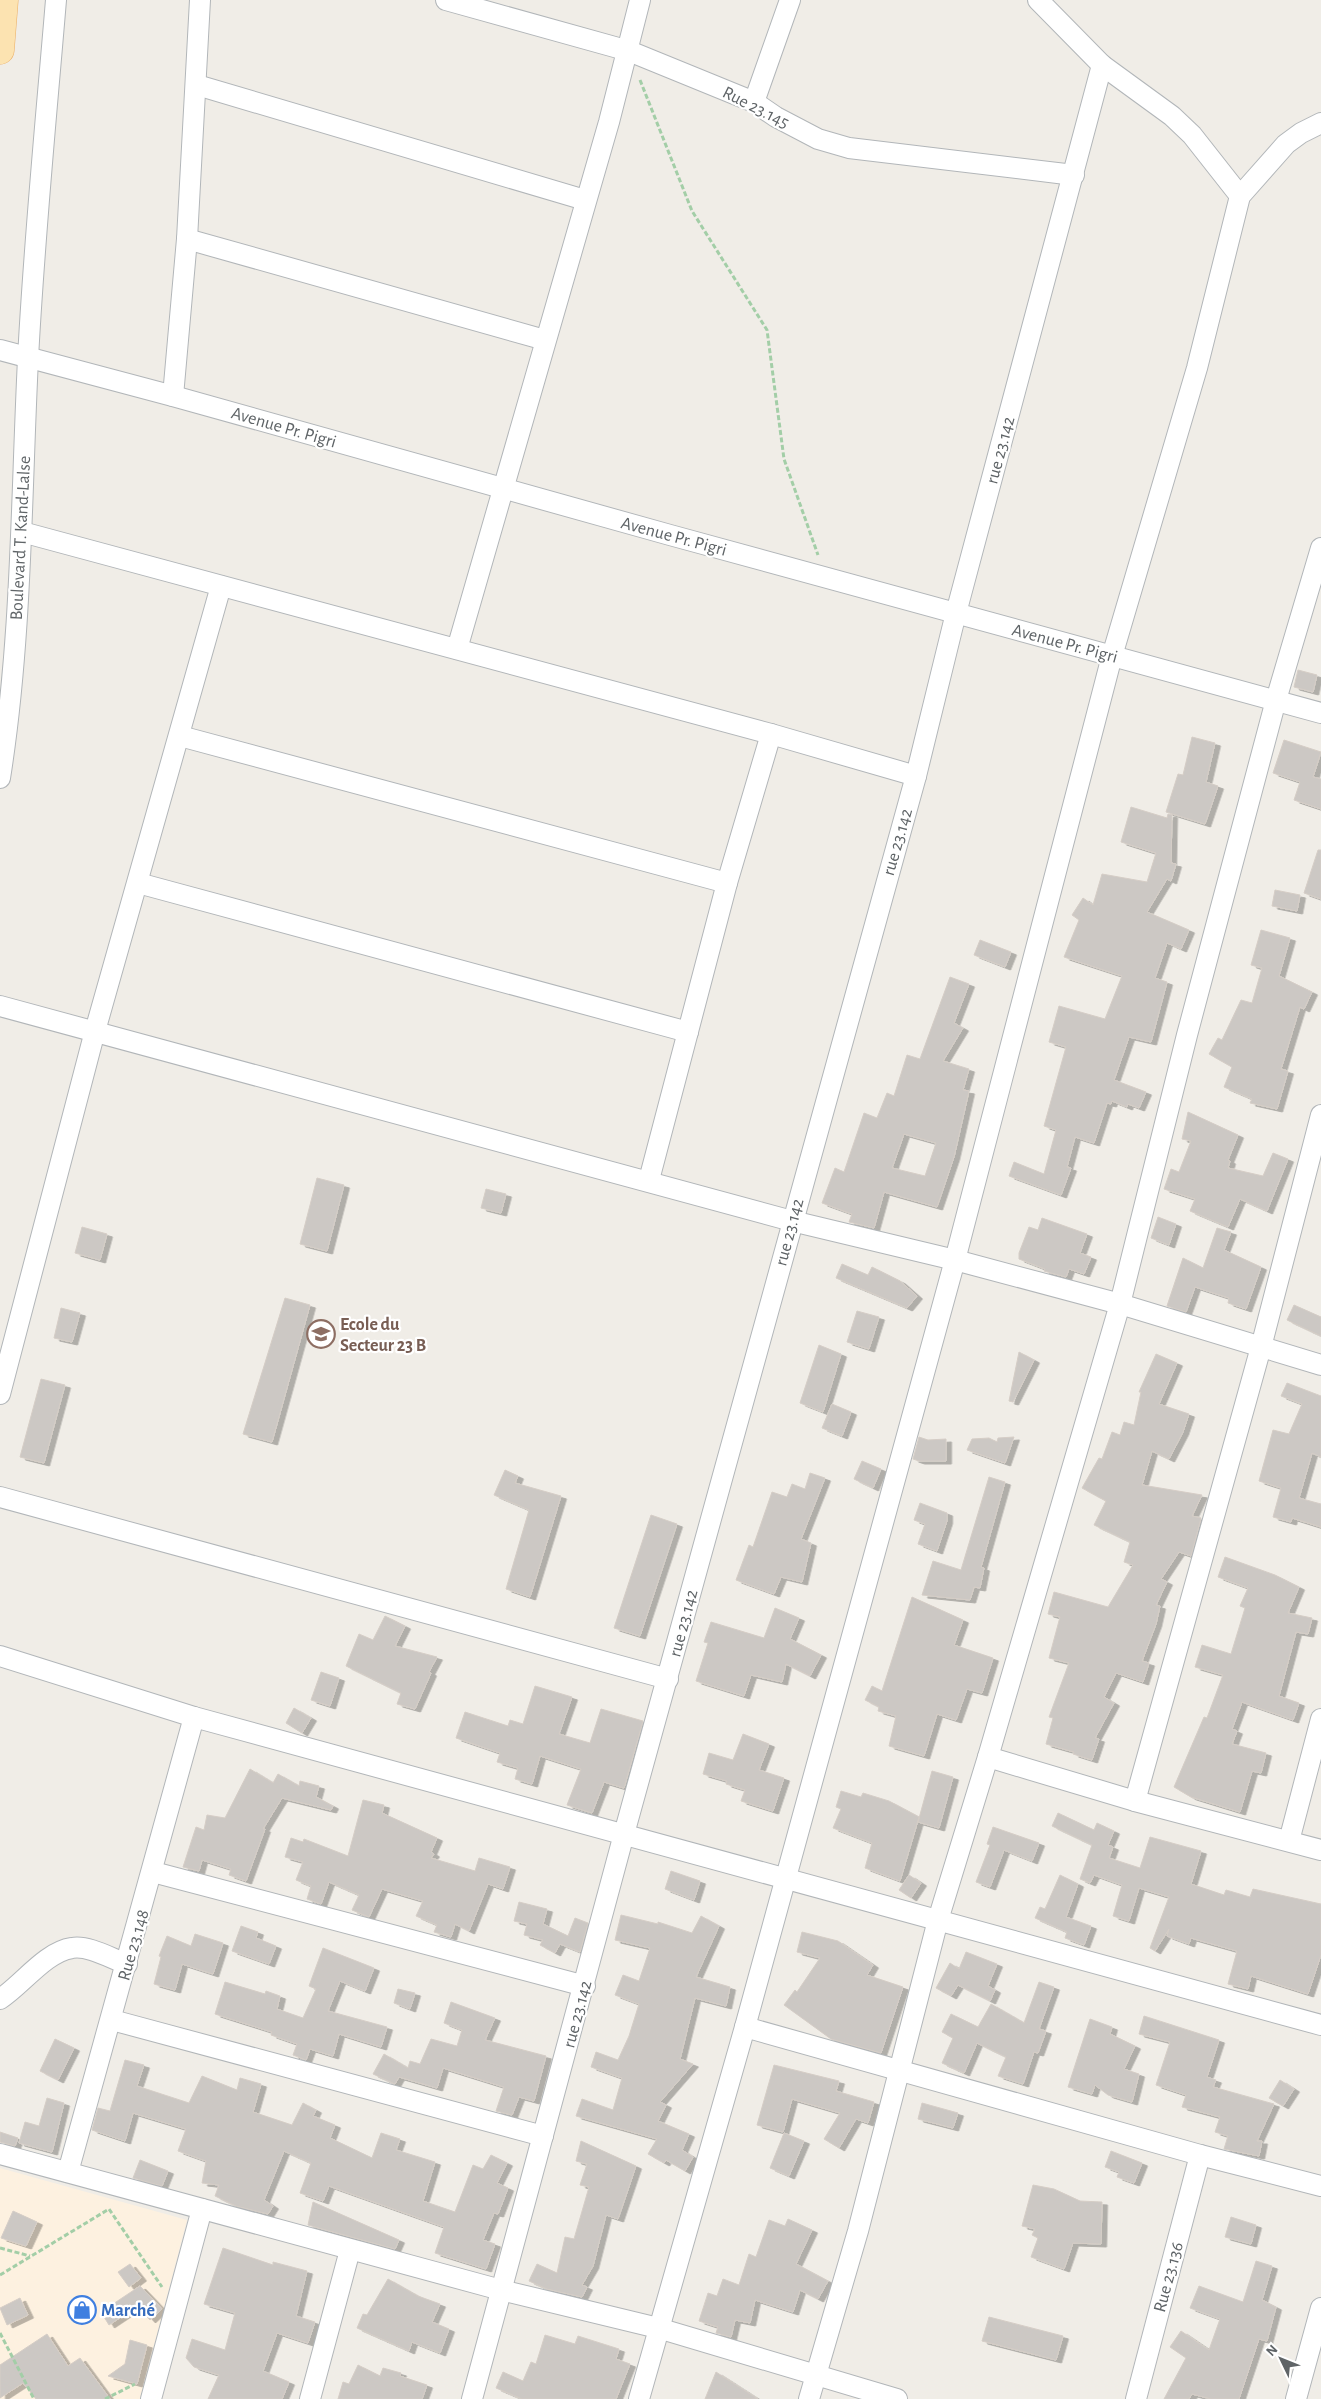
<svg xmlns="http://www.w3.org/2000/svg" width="1321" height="2399" font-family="'Alegreya Sans',sans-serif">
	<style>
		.commercial { fill: #fdf1e0 }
		.building { fill: #ccc8c4; stroke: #d5cdc6; fill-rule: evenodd; filter: url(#shadow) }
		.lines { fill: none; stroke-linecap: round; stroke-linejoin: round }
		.minor-casing { stroke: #b2b6b9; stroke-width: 22 }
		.primary-casing { stroke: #ecaf65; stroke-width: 29 }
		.path { stroke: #a3cea7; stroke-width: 3; stroke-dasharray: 5 2.5; stroke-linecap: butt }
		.minor { stroke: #fff; stroke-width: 20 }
		.primary { stroke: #fce3b1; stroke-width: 28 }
		.labels { text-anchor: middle; stroke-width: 4.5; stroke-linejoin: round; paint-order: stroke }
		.street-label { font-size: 18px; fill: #5f6467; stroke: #fff }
		.education-label { font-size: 18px; font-weight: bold; fill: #785e54; stroke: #fff; text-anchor: start }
		.shop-label { font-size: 18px; font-weight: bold; fill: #366cbe; stroke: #fff; text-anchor: start }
	</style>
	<defs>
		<filter id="shadow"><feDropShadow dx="5.5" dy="3" stdDeviation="0" flood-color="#0004"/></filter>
	</defs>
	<rect width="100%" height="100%" fill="#f0ede7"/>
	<!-- commercial -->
	<polygon class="commercial" points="0,2168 187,2220 140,2399 0,2399"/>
	<!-- building -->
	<g class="building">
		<polygon points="1298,670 1317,675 1313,692 1294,687"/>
		<polygon points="1192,737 1215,743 1206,782 1218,786 1205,824 1166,812 1178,774 1183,775"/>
		<polygon points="1284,740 1321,752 1313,777 1321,779 1321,809 1294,800 1300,782 1273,773"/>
		<polygon points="1131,807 1167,818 1168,814 1172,815 1171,863 1176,864 1171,881 1167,879 1147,912 1189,930 1181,949 1167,943 1155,978 1167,982 1151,1042 1129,1037 1114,1080 1146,1092 1139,1108 1128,1104 1127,1107 1112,1101 1111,1104 1107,1103 1094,1143 1075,1137 1067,1167 1071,1168 1061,1195 1009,1176 1014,1162 1044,1174 1056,1130 1044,1126 1066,1047 1049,1042 1059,1006 1105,1019 1122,976 1064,957 1079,920 1072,915 1083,898 1093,905 1102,874 1147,882 1156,853 1121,842"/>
		<polygon points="1318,850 1321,850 1321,899 1304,893"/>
		<polygon points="1275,890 1300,895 1297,911 1272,906"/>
		<polygon points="1261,930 1290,938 1279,976 1312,992 1304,1009 1300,1007 1281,1069 1288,1071 1277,1109 1250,1103 1252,1099 1224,1087 1232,1067 1209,1054 1218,1038 1222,1040 1241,1000 1252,1003 1262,968 1251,965"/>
		<polygon points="980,940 1011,952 1005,967 974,955"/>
		<path d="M950 977 969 984 954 1023 963 1028 943 1061 969 1069 963 1090 969 1091 954 1157 937 1207 884 1192 874 1228 849 1222 852 1214 822 1203 835 1168 844 1172 864 1113 877 1118 887 1093 894 1096 907 1055 920 1059ZM904 1134 936 1143 925 1176 892 1168Z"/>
		<polygon points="1188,1112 1238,1135 1228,1160 1230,1161 1228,1168 1263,1176 1273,1153 1288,1159 1267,1211 1240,1199 1228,1227 1190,1211 1195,1199 1164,1189 1171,1169 1179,1172 1191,1141 1182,1139"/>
		<polygon points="317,1178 344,1185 327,1251 300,1244"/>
		<polygon points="486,1189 506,1194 501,1213 481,1208"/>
		<polygon points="1158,1217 1176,1224 1169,1245 1151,1238"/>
		<polygon points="1042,1218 1087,1234 1080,1253 1091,1257 1084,1274 1069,1269 1066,1277 1044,1271 1045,1269 1019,1259 1019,1253 1029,1227 1038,1230"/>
		<polygon points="82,1227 107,1234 100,1260 75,1253"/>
		<polygon points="1217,1228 1231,1232 1224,1250 1261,1267 1246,1309 1228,1303 1229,1298 1195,1287 1186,1312 1167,1306 1183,1258 1203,1268"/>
		<polygon points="842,1264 868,1275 872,1267 900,1281 917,1296 907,1308 836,1278"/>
		<polygon points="285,1298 310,1305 272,1442 243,1434"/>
		<polygon points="1294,1305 1321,1317 1321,1336 1287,1320"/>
		<polygon points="61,1308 80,1313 72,1342 54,1338"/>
		<polygon points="857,1311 879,1317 869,1349 847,1342"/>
		<polygon points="819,1345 841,1354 823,1412 800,1403"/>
		<polygon points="1019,1352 1034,1360 1013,1402 1009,1401"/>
		<polygon points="1156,1354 1177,1363 1159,1404 1189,1414 1183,1432 1169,1459 1152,1451 1142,1485 1202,1495 1192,1516 1201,1518 1191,1556 1179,1552 1161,1579 1167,1582 1156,1605 1160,1606 1156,1624 1142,1661 1149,1663 1143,1682 1116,1673 1104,1697 1114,1703 1095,1738 1099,1739 1092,1760 1073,1754 1074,1752 1046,1744 1053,1718 1049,1717 1069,1663 1049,1658 1060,1617 1048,1614 1054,1592 1108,1607 1133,1565 1124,1562 1130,1542 1094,1525 1106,1501 1082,1488 1099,1458 1102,1459 1112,1432 1120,1435 1124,1422 1134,1425 1141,1392 1139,1392"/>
		<polygon points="41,1379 65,1385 44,1463 20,1457"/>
		<polygon points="1287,1383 1321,1396 1321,1457 1312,1453 1299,1498 1321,1504 1321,1527 1292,1518 1291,1522 1273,1517 1281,1488 1259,1481 1273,1430 1289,1434 1302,1404 1281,1396"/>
		<polygon points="832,1404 851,1412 842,1436 822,1428"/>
		<polygon points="919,1437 928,1440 946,1439 946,1461 919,1461 913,1459"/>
		<polygon points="1014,1437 1005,1463 967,1450 972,1439 989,1438 997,1442 998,1438"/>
		<polygon points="862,1461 881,1469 873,1488 854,1479"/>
		<polygon points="505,1470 518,1476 515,1483 561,1496 530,1597 506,1589 529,1510 494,1495"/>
		<polygon points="810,1473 825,1478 801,1539 811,1543 802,1582 781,1577 774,1594 736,1580 749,1545 753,1547 772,1492 787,1497 792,1484 805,1489"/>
		<polygon points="989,1477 1005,1482 981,1567 984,1568 980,1588 974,1587 970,1600 922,1595 933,1561 961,1570"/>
		<polygon points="920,1503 947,1513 947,1521 937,1551 918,1544 925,1524 914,1520"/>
		<polygon points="651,1515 677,1524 640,1636 614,1628"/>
		<polygon points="1225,1557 1275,1575 1299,1587 1288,1613 1312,1618 1308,1634 1296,1632 1279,1696 1299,1703 1293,1720 1242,1702 1232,1729 1237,1731 1232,1744 1266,1753 1261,1773 1252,1771 1240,1812 1191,1797 1174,1787 1204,1717 1207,1718 1223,1675 1195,1667 1202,1645 1231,1654 1245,1608 1240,1606 1248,1588 1218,1577"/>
		<polygon points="912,1597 963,1620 954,1645 993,1658 982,1693 967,1689 956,1720 937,1714 924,1756 889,1746 896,1716 878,1711 879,1707 865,1700 872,1686 882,1691"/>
		<polygon points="775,1608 799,1618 790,1639 821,1655 810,1676 786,1664 782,1682 751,1675 744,1696 696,1681 708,1643 704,1642 711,1622 764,1638"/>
		<polygon points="385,1616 405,1626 395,1646 437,1657 429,1672 431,1673 415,1709 397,1704 401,1693 346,1666 359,1634 373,1640"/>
		<polygon points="321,1672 339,1678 330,1706 311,1700"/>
		<polygon points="535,1686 572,1697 559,1734 590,1743 601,1709 643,1721 624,1788 604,1782 592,1813 567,1805 581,1769 540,1756 532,1784 515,1779 518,1768 497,1762 500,1753 456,1738 465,1712 508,1726 510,1720 523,1724"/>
		<polygon points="294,1708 311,1718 302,1733 286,1723"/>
		<polygon points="743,1734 769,1744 759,1770 784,1778 773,1811 741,1801 745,1790 726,1784 727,1781 703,1774 709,1753 733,1760"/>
		<polygon points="250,1769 273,1783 278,1774 299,1786 300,1781 319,1786 316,1797 333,1806 331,1810 282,1798 263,1829 265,1829 246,1881 229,1875 231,1869 202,1860 199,1871 183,1867 196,1827 204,1830 207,1815 225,1818"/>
		<polygon points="932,1771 953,1777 939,1828 918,1822"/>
		<polygon points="841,1791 861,1797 863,1793 889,1801 919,1817 900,1881 865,1868 872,1843 833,1828 841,1809 836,1807"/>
		<polygon points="363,1800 384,1805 382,1813 437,1838 431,1852 434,1854 431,1858 475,1871 479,1858 510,1867 503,1889 488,1884 469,1931 455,1924 451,1937 434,1932 437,1925 416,1916 423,1901 382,1889 369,1917 352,1910 359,1895 329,1882 321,1904 307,1899 311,1886 296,1880 303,1862 285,1857 291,1838 303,1842 304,1839 348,1856"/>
		<polygon points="1058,1813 1094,1830 1097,1823 1114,1831 1108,1845 1113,1847 1109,1858 1140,1868 1150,1837 1201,1851 1191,1884 1224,1895 1226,1890 1250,1897 1253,1889 1321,1904 1321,1955 1308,1994 1251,1976 1248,1989 1228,1984 1237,1951 1191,1938 1189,1944 1167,1936 1169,1929 1155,1951 1150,1948 1169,1897 1139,1888 1129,1921 1113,1916 1122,1885 1094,1875 1090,1883 1080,1879 1092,1845 1052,1826"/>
		<polygon points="993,1827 1039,1843 1032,1861 1004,1850 990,1887 976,1882 990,1845 987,1844"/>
		<polygon points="671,1871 700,1881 694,1900 665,1889"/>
		<polygon points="909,1875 921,1883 911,1898 899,1890"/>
		<polygon points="1060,1875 1078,1884 1066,1917 1091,1926 1084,1945 1065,1938 1067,1932 1035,1918 1040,1907 1045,1909"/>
		<polygon points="519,1902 547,1909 543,1924 568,1936 575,1918 588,1923 580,1952 560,1944 555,1953 540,1945 543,1940 524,1935 527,1924 514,1921"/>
		<polygon points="621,1915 658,1924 658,1922 692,1933 701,1916 719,1926 696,1977 730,1987 726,2006 695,1998 680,2059 693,2064 660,2102 666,2105 658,2121 689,2134 682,2150 693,2157 685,2171 666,2160 664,2163 648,2154 657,2139 576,2116 582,2099 613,2110 622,2078 591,2067 596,2052 618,2060 629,2036 639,2004 615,1995 623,1975 639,1981 650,1948 615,1940"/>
		<polygon points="241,1926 258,1932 256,1938 276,1946 269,1964 232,1951"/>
		<polygon points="802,1932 838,1941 873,1965 867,1975 903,1987 881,2053 831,2039 784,2005 795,1990 797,1992 820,1958 797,1952"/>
		<polygon points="195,1934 223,1943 213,1974 182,1964 175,1990 154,1984 161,1957 159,1956 167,1936 191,1946"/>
		<polygon points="323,1948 374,1968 365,1991 340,1981 328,2011 387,2027 381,2047 339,2034 333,2056 310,2049 306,2060 293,2055 297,2044 271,2035 272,2032 215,2014 225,1982 265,1994 266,1991 280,1996 277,2009 303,2018 316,1989 309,1986"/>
		<polygon points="966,1952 997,1964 988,1986 995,1990 990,2001 958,1985 951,1996 936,1988 950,1963 959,1969"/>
		<polygon points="1039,1982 1054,1987 1039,2029 1046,2031 1038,2053 1034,2052 1023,2084 998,2076 1006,2057 977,2043 964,2073 942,2063 953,2038 942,2032 951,2014 978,2027 991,2004 1024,2023"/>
		<polygon points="398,1989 415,1993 410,2009 394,2003"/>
		<polygon points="451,2002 495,2018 485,2040 546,2056 534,2101 519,2097 512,2115 496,2111 504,2087 443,2068 437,2088 399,2077 395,2084 373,2074 384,2054 408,2068 410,2061 420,2064 431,2039 457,2046 462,2030 444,2023"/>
		<polygon points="1144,2016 1219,2040 1207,2077 1216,2080 1213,2087 1274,2104 1257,2141 1262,2141 1259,2156 1224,2149 1228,2136 1215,2132 1220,2117 1182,2107 1186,2095 1156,2085 1170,2042 1139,2034"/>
		<polygon points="1090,2019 1112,2027 1110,2034 1135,2046 1124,2069 1139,2074 1132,2102 1108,2095 1095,2085 1092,2094 1068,2087"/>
		<polygon points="55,2039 74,2048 58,2080 40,2071"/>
		<polygon points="125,2060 144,2065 137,2086 189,2103 202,2076 237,2090 240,2078 261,2084 253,2112 292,2125 303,2103 316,2110 313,2116 335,2125 330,2138 372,2158 381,2133 400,2139 396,2150 435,2162 423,2201 455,2212 473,2165 483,2169 491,2155 507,2163 497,2183 508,2188 498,2214 494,2213 483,2240 495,2244 486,2269 435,2253 444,2227 329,2186 323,2201 300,2193 311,2163 284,2151 264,2200 273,2206 268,2214 236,2206 215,2196 219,2185 202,2183 206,2161 178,2151 186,2129 133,2113 125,2141 92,2130 98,2108 110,2111"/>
		<polygon points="774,2065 839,2081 836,2091 874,2102 868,2123 856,2119 839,2148 824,2139 840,2113 792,2099 783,2132 757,2125"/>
		<polygon points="1280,2080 1294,2089 1283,2106 1269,2098"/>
		<polygon points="47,2098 64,2103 52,2152 19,2143 25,2122 39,2126"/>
		<polygon points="922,2103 958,2113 953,2128 918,2119"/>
		<polygon points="0,2132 18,2138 15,2146 0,2142"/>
		<polygon points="784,2133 804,2141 789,2176 770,2168"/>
		<polygon points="581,2141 636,2166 618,2219 606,2215 593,2266 582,2285 587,2287 582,2297 547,2289 529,2281 537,2264 557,2273 565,2237 574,2239 589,2187 580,2185 587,2164 576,2161"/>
		<polygon points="1111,2151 1142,2163 1134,2183 1117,2177 1119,2172 1105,2167"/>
		<polygon points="140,2160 168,2171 162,2186 133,2178"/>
		<polygon points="1033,2185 1054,2189 1080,2201 1102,2202 1101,2244 1073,2243 1064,2269 1031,2257 1038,2238 1032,2235 1035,2229 1022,2226"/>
		<polygon points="313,2202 399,2240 395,2249 308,2225"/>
		<polygon points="13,2211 37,2222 26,2246 1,2238"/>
		<polygon points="1231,2217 1256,2225 1251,2244 1225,2237"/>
		<polygon points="788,2219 812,2230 796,2264 828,2281 818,2299 800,2290 793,2312 755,2300 750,2323 735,2320 731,2337 716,2333 718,2327 699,2321 708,2293 717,2296 723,2279 739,2285 749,2254 756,2257 769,2220 785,2226"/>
		<polygon points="223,2248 273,2265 273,2262 307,2271 296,2316 315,2322 308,2343 277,2333 263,2371 289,2382 282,2399 208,2399 219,2375 194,2367 186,2358 192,2339 225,2350 235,2313 204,2304"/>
		<polygon points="1256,2261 1272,2266 1262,2300 1276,2307 1267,2341 1259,2339 1239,2399 1211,2399 1192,2394 1189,2399 1164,2399 1186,2358 1170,2347 1181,2331 1209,2350 1220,2319 1190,2308 1199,2286 1243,2302"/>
		<polygon points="130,2264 141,2278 129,2287 118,2272"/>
		<polygon points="388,2279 418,2296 440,2304 432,2322 449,2329 440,2353 412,2342 409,2351 357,2328 363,2314 367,2315"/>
		<polygon points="140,2286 162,2309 150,2320 139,2308 139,2305 109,2325 101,2312"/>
		<polygon points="20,2298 28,2315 7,2325 0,2308"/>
		<polygon points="989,2317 1063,2336 1056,2360 982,2341"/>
		<polygon points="47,2334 68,2366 80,2358 110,2399 36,2399 23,2383 0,2398 0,2365"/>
		<polygon points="545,2335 575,2344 578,2336 619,2349 616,2359 630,2364 616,2399 522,2399 496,2388 503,2372 523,2381 531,2362 536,2364"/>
		<polygon points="130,2340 147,2345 137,2384 108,2376 125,2364"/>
		<polygon points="358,2365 380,2376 383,2368 401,2373 400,2376 427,2385 422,2399 338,2399 343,2382 349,2384"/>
		<polygon points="716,2372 758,2399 705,2399"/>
	</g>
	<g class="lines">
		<defs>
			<g id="minor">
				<polyline points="446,0 629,51 754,102 776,117 818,139 849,148 1074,175"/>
				<polyline points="1038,0 1102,65 1172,116 1192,135 1240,196"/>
				<polyline points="197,85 585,200"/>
				<polyline points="754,102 790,0"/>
				<polyline points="187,239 545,340"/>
				<polyline points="0,350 173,396 670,535 1321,713"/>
				<polyline points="173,396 187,239 200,0"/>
				<polyline points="22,532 771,734 916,776"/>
				<polyline points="457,649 609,122 640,0"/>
				<polyline points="180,736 727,883"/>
				<path d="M0 778C22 639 21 499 28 359 34 240 46 120 56 0"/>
				<polyline points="138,883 688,1032"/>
				<polyline points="0,1006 792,1221 955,1260 1120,1304 1321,1365"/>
				<polyline points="649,1180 727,883 771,734"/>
				<polyline points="0,1394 95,1031 221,586"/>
				<polyline points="0,1497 668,1679"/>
				<polyline points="0,1656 194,1717 1321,2025"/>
				<polyline points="988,1757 1135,1801 1321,1850"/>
				<polyline points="1135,1801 1261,1347 1321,1115"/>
				<polyline points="1289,1841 1321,1719"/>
				<polyline points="153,1872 585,1986"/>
				<path d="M0 1999C22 1985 45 1952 72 1948 89 1945 112 1959 127 1964"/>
				<polyline points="112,2020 543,2136"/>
				<polyline points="745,2027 1200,2155 1321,2186"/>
				<polyline points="0,2154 501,2290 658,2328 897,2399"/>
				<polyline points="68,2172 194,1717"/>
				<polyline points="151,2399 202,2209"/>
				<polyline points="310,2399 350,2250"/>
				<polyline points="472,2399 624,1834 916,776 956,613 1102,65"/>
				<polyline points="639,2399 745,2027 955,1260 1112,656 1197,368 1240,196 1286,144 1301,133 1321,123"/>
				<polyline points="809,2399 858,2231 938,1920 988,1757 1120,1304 1187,1035 1276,700 1321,548"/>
				<polyline points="1136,2399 1200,2155"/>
				<polyline points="1296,2399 1321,2308"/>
			</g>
			<polyline id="primary" points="0,50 4,0"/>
		</defs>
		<!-- minor casing -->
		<use href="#minor" class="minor-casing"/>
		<!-- primary casing -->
		<use href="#primary" class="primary-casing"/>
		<!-- path -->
		<g class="path">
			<polyline points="640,80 692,211 767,330 784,459 818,555"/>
			<polyline points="0,2248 30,2256"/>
			<polyline points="0,2275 109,2209 162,2287"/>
			<polyline points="0,2333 34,2399"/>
			<polyline points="105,2399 135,2384"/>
		</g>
		<!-- minor -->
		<use href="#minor" class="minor"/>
		<!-- primary -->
		<use href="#primary" class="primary"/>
	</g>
	<!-- icons -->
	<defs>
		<symbol id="school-ring" viewBox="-11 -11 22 22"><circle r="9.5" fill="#fff" stroke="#8d6e63" stroke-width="1.5"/><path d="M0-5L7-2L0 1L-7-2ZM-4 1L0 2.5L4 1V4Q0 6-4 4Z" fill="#8d6e63"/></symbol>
		<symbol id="shop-ring" viewBox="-11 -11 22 22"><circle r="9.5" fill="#fff" stroke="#3f7fe0" stroke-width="1.5"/><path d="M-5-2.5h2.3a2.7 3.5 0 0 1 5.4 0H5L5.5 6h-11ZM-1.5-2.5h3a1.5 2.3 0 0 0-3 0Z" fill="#3f7fe0"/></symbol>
	</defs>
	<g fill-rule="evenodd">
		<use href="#school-ring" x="305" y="1318" width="32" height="32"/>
		<use href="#shop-ring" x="66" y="2294" width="32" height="32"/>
	</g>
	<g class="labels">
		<!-- street labels -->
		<g class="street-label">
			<text transform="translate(756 107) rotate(27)" y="6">Rue 23.145</text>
			<text transform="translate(284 427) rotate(16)" y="6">Avenue Pr. Pigri</text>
			<text transform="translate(1000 450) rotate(-75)" y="6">rue 23.142</text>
			<text transform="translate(674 536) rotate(15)" y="6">Avenue Pr. Pigri</text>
			<text transform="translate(20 538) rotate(-87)" y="6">Boulevard T. Kand-Lalse</text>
			<text transform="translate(1065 643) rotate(15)" y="6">Avenue Pr. Pigri</text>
			<text transform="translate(897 842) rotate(-74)" y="6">rue 23.142</text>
			<text transform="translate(789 1232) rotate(-75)" y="6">rue 23.142</text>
			<text transform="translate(683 1623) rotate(-75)" y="6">rue 23.142</text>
			<text transform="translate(133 1945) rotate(-74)" y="6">Rue 23.148</text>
			<text transform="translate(577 2014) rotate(-75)" y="6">rue 23.142</text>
			<text transform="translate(1168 2277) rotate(-75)" y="6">Rue 23.136</text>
		</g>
		<!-- education labels -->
		<g class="education-label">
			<text x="340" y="1330">Ecole du<tspan x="340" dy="21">Secteur 23 B</tspan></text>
		</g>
		<!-- shop labels -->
		<g class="shop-label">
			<text x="101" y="2316">Marché</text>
		</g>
	</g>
	<!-- north arrow -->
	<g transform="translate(1281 2359) rotate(313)" stroke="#ffffff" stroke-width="4" paint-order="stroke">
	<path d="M0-4L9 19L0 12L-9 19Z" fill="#5f6467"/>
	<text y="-8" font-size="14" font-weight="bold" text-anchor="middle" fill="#5f6467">N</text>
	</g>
</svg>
